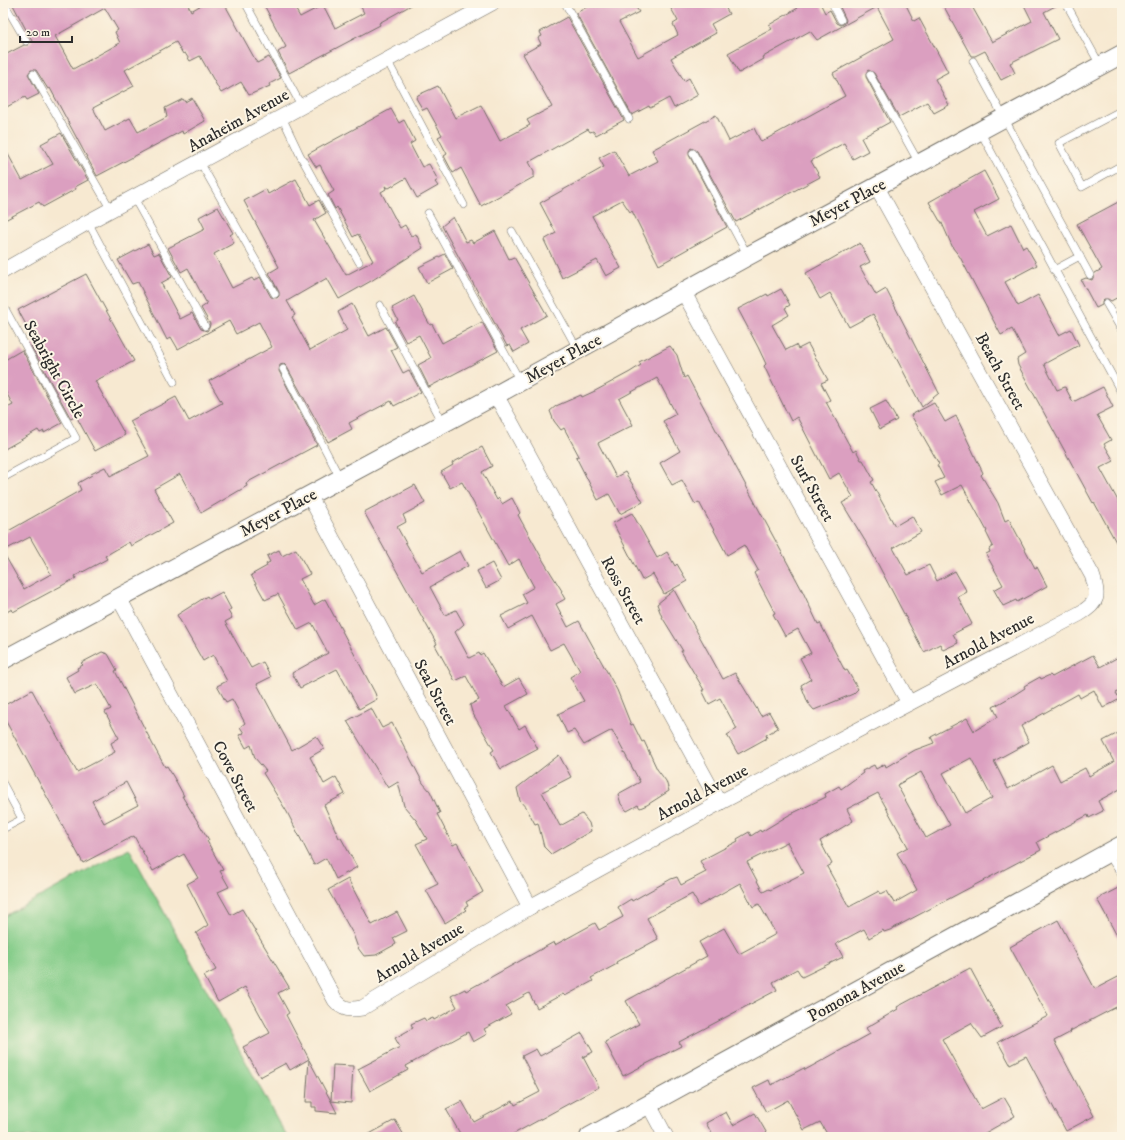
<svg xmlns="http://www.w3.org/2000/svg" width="1125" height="1140" font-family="'IM FELL DW Pica',serif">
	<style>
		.green { fill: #83cc88; stroke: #577c5a }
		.building { fill: #db9fc0; fill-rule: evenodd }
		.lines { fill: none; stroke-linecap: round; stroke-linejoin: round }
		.service-casing { stroke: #726e65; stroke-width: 8 }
		.minor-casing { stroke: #726e65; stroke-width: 16 }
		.tertiary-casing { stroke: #726e65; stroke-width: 20 }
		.service { stroke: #fff; stroke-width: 7 }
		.minor { stroke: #fff; stroke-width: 15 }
		.tertiary { stroke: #fff; stroke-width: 18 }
		.labels { text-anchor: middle; stroke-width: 4; stroke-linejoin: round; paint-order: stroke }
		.street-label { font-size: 17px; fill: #2b2b2b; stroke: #fcf5e5 }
	</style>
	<rect width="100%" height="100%" fill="#fcf5e5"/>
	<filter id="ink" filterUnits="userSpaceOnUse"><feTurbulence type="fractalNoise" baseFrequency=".025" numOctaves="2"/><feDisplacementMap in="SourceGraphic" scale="8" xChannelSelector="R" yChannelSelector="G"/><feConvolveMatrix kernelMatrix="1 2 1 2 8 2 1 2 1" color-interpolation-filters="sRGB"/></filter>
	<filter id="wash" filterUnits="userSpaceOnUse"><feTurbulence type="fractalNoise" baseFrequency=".012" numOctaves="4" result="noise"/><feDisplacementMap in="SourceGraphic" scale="16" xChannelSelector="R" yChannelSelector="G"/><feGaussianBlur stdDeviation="0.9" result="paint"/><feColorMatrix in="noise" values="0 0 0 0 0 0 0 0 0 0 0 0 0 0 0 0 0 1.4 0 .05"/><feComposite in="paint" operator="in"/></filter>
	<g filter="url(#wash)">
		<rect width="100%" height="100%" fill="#f7e9d1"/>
		<!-- green -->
		<polygon class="green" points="129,848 287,1137 3,1137 3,917"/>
		<g id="blocks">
			<!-- building -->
			<g class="building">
				<path d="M12 3H187L191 11 205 3H224L257 63 269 57 281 78 269 84 270 86 249 95 241 82 221 93 200 56 190 61 185 53 183 54 176 42 125 70 134 86 93 108 105 131 130 118 138 132 167 117 165 108 183 99 185 102 192 98 205 121 183 134 182 131 97 176 50 88 48 89 36 70H31L28 74 39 94 27 100 25 97 3 109V56L24 45H28L32 41ZM105 8 118 30 115 32 120 43 73 69 55 36Z"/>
				<polygon points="263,3 292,3 300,17 323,5 335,28 364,13 359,3 415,3 379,23 380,25 289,73 278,52 286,47"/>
				<polygon points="594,3 633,3 639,12 619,22 638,57 678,35 673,24 678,21 668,3 723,3 729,14 711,24 716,33 671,58 684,81 689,78 698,95 674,108 669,98 650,108 649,106 632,115 576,13"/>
				<polygon points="795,3 820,3 825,13 830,10 837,23 841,25 845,23 846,20 839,5 844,3 905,3 914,21 919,18 948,72 935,79 949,105 934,113 927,102 899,117 874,73 868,70 866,73 866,77 890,122 861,138 868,151 853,159 844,143 811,161 820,177 736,222 697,151 691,148 689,151 689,155 727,227 659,265 632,211 630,212 622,200 592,216 621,268 606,276 597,260 562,278 544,240 556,233 540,203 604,167 599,158 614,150 629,176 658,161 652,150 716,115 729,141 754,128 761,142 845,96 833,73 894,39 877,7 817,40 810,31 763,57 764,59 739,73 728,53 772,29 769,25 798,8"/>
				<polygon points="942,3 970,3 992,42 1032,21 1023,3 1061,3 1044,12 1058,39 1010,63 1015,73 1001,80 985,51 975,56 971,56"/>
				<polygon points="567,17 624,120 596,135 593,131 590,132 588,129 529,162 534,171 534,177 481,206 461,168 453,173 444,156 447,154 438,137 442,135 427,108 423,110 416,98 418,95 438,86 455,118 481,105 500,141 530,125 527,120 552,107 523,54 541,44 538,38 542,36 540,32"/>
				<polygon points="391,109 399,123 404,120 415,141 410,144 422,167 429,164 438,180 435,182 438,186 417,198 406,178 389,188 385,186 386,189 381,192 400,228 405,225 411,236 416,234 423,248 371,281 339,299 327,278 287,301 295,315 292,317 310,350 347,330 338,312 352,304 369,336 386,327 397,347 391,350 403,373 409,370 421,392 394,406 391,401 349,423 352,429 328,442 287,367 284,364 280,365 279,371 317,445 246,483 247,486 201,513 180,474 154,489 173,523 131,546 129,542 105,556 107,559 75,576 76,578 13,612 12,609 3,614 3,552 24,589 51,574 30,537 3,551 3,534 81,490 78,483 92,475 91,474 105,467 110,476 149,456 130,421 176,397 189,421 222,403 209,381 272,347 259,322 236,334 229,321 178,349 171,337 167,340 138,282 132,284 118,260 148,244 154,255 159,253 172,277 161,283 180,319 192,313 201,329 207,331 209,328 210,324 201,308 207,304 188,268 181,272 168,248 205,229 199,217 218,207 233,233 230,235 234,243 214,254 232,288 252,278 254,281 260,277 271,297 277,298 279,296 279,292 269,273 279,267 244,201 266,189 268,194 296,179 310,205 319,200 326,213 314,220 346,275 373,261 358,234 353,237 337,207 335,209 328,195 334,191 320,165 316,167 308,154"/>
				<polygon points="61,133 88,180 75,187 76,189 43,207 39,202 3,221 3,145 22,180 53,164 41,144"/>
				<polygon points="984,171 999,199 974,212 987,236 1011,224 1023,248 1026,246 1037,265 1005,282 1018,306 1038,295 1059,335 1071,329 1079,345 1044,364 1057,390 1065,387 1073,402 1103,387 1113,407 1097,415 1111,440 1104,444 1114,461 1100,468 1122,508 1122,553 1094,502 1093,503 1018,365 1017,359 1025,354 1012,329 1001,335 960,257 953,248 941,221 940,221 929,202"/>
				<polygon points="1122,200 1122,295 1111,301 1108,299 1104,299 1102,301 1102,305 1096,308 1081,280 1086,278 1092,280 1095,273 1102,269 1077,224"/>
				<polygon points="453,217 466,242 471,240 473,243 495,231 509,259 514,257 547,315 520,330 528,344 514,352 510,345 507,346 442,226"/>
				<polygon points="860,243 870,262 860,267 876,295 886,289 939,393 922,407 873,314 849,327 830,293 820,299 806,273"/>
				<polygon points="445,254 453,269 427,283 419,267"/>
				<polygon points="86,274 134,361 95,381 125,435 95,451 76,416 71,419 31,346 36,343 18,310"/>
				<polygon points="781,289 790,305 785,308 789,315 772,325 786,350 796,345 798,349 808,344 828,380 821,383 830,400 826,402 853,452 856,450 861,460 863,460 874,480 871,482 895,526 912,516 921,532 893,548 908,575 929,565 937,581 955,571 967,592 958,597 972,624 953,634 958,643 943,650 940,644 924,652 870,549 842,503 853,497 839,473 829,479 797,417 791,421 764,366 766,364 758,347 738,309 767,294 768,296"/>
				<polygon points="414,296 430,325 432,324 442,343 482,322 498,351 429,387 418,365 431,358 419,335 406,342 395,322 398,320 392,308"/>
				<polygon points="670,346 677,355 684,378 687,376 802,590 818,624 820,623 845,671 847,670 858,689 853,694 814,710 808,703 801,685 811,679 800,658 811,653 798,629 785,636 773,614 775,613 754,573 758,570 744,545 727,555 699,502 695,504 682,480 672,485 660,463 680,451 663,421 676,414 657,378 619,399 633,425 598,443 616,477 625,472 643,502 620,514 609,494 598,500 576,457 579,456 564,428 561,430 554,421 550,411 556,406 581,395 582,397 595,391 630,372 641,365 639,362"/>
				<polygon points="22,350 62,423 44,433 44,431 40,433 38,430 3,450 3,410 13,405 3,387 3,361"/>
				<polygon points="886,401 897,420 880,429 870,409"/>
				<polygon points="934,403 945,422 956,416 983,473 981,475 998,503 1005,521 1009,519 1035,568 1037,567 1047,586 1017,602 1016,600 1003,606 994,590 1003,585 986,554 990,552 989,549 993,546 986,532 987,531 962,485 942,495 935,482 944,478 937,465 939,464 911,415"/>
				<polygon points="482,447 492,466 482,472 497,500 499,498 502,504 512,498 520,513 518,515 544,562 562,591 561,592 565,599 556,604 568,627 579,621 617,690 631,725 633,724 642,742 644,741 657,769 666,781 669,791 647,805 640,808 638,805 627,811 621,804 618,794 640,782 612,730 584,745 574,730 567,733 558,714 584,701 570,677 580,671 564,643 550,650 532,616 508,629 501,616 527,603 522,594 534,587 519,559 508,566 462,482 450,488 441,472 453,465 452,463"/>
				<polygon points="415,485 425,503 403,515 406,522 397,527 422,572 460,551 468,566 430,587 445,615 456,610 464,624 455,632 469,658 479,653 480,655 483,653 503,687 519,678 528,694 506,706 519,729 525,725 538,749 501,769 491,752 494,750 472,712 470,705 479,700 466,676 455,681 435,645 437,644 364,512"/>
				<polygon points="632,513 657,558 667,552 675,566 677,564 687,581 664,594 653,574 642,580 613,523"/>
				<polygon points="296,549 310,574 300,579 314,605 325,599 375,693 377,699 359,709 337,669 300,688 292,673 328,653 312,623 298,630 278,594 265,600 251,575 267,566 266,564 270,562 267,556 279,550 282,556"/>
				<polygon points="492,563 501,580 486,588 477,571"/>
				<polygon points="674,590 723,679 735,673 761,716 769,712 778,728 766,735 767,738 738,754 727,735 737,729 720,698 709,704 702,690 704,690 681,651 683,651 662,617 657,604"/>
				<polygon points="222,592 231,609 228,611 232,618 225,622 251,668 263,662 271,677 257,684 292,750 316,736 324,749 310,757 324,784 336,777 345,794 324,805 339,838 341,838 357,867 336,879 326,858 314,865 287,812 263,773 266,771 255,758 251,745 246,748 239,735 244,733 240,727 245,723 232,699 226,702 217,686 227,681 213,655 203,661 177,615 207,596 209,599"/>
				<path d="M102 652 108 654 117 670 115 671 152 743 165 767 167 766 177 783 184 796H182L209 840 207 841 223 870 220 871 229 887 218 892 231 915 242 909 289 987 278 993 289 1013 286 1015 309 1059 290 1070 286 1063 260 1077 243 1047 270 1033 245 987 218 1002 204 976 216 970 196 933 208 925 187 884 198 878 184 854 153 871 134 836 83 863 3 716V706L32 690 77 772 115 752 111 743 119 738 105 712 111 709 97 684 75 694 66 677 78 670 77 668 83 665 81 663ZM126 782 138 805 104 823 92 801Z"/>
				<path d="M1093 655 1100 667 1122 655V690L1116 693 1120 699 1103 708 1094 690 1080 698 1078 694 1021 726 1029 742 994 761 1008 789 1052 765 1060 781 1085 768 1089 776 1114 762 1103 741 1122 731V788L1098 801 1103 811 1089 818 1088 815 1037 842 1041 850 890 930 884 932 883 930 869 938 864 929 836 944 843 957 802 977 797 969 773 982 777 990 679 1042 681 1046 623 1076 605 1042 639 1024 626 1001 707 956 699 942 724 928 739 954 776 934 759 904 753 907 740 883 699 906 692 894 647 918 658 939 616 962 617 964 591 978 593 981 565 996 563 994 537 1008 529 993 506 1006 511 1014 484 1029 487 1034 473 1042 468 1032 406 1066 408 1070 370 1091 358 1069 400 1047 395 1038 413 1028 411 1024 424 1018 426 1021 433 1018 434 1020 457 1007 451 996 465 989 466 991 554 942 555 945 595 923 599 930 623 917 618 907 631 899 632 901 671 879 677 877 681 885 706 872 700 861 738 841 737 839 749 832 751 836 760 830 761 832 789 815 826 797 825 794 839 786 841 789 863 773 862 771 874 765 876 769 885 764 886 767 915 750 934 743 931 737 967 718 974 731 998 717 993 707 1014 695 1025 688 1024 686 1040 677 1041 679 1050 675 1052 677ZM971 758 992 798 965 813 943 773ZM921 772 950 825 926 838 897 785ZM878 793 908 847 897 853 917 890 894 903 887 891 881 894 879 891 849 907 827 867 832 864 820 841 853 821 847 809ZM787 842 804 873 770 890 769 889 763 892 747 862Z"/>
				<polygon points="371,708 382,728 392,723 423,783 430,791 440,813 437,814 453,845 457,843 483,892 466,902 468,906 464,908 466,910 445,923 426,890 438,884 416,844 427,839 416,820 404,806 398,782 388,788 347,721"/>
				<polygon points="559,755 571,777 542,792 560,826 582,814 589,823 591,831 551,854 544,847 538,823 535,824 527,809 520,801 517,788"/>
				<polygon points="348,879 372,925 397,912 407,931 393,938 396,944 376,955 364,956 358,948 353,934 328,890"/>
				<polygon points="1122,886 1122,945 1097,899"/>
				<polygon points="1058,920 1095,989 1122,975 1122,1004 1070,1031 1071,1032 1054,1041 1094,1116 1066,1131 1026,1056 1010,1064 998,1042 1048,1016 1010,947"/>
				<polygon points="970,968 1002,1027 982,1038 971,1023 942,1039 981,1109 1004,1097 1015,1116 978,1137 829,1137 820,1122 804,1130 788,1100 766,1112 753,1088 769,1080 771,1085 804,1068 805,1070 870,1034 866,1028 898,1009 897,1007"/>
				<polygon points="582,1033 593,1052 583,1057 599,1087 508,1137 462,1137 446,1109 462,1101 474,1122 513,1101 515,1105 540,1092 522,1056 536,1049 540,1056"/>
				<polygon points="309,1060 331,1101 333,1065 353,1066 351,1103 331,1101 337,1113 316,1111 316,1107 312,1107 312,1102 306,1102"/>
				<polygon points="726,1112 733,1125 755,1113 769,1137 711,1137 713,1136 706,1123"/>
				<polygon points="395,1120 405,1137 364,1137"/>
			</g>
		</g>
	</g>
	<g filter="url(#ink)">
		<use href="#blocks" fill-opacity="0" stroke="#726e65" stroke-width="1"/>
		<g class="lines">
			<defs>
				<g id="service">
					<polyline points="4,3 26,41"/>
					<polyline points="565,3 629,119"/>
					<polyline points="832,3 841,20"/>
					<polyline points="246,4 302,107"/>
					<polyline points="1067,5 1100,65"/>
					<polyline points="387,60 464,205"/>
					<polyline points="973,61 1090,275"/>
					<polyline points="33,74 111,210"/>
					<polyline points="870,75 919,163"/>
					<polyline points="1122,110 1059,143 1082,187 1122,165"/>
					<polyline points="282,117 300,155 359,262"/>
					<polyline points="980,131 1122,394"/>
					<polyline points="693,153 748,256"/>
					<polyline points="200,162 275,294"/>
					<polyline points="134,198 205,326"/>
					<polyline points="428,213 520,381"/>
					<polyline points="88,222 174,382"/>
					<polyline points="512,231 578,350"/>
					<polyline points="1054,270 1080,256"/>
					<polyline points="1106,303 1122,331"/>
					<polyline points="3,305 76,438 3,478"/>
					<polyline points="380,305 443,423"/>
					<polyline points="283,369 340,478"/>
					<polyline points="3,784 22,819 3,829"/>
					<polyline points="1107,853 1122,875"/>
				</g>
				<g id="minor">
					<polyline points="3,271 88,222 492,3"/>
					<polyline points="683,291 909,703"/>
					<polyline points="496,395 719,803"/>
					<polyline points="309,495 530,907"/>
					<path d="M119 598 335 1000C343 1010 350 1010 362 1008L530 907 719 803 1079 614C1099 603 1099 595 1092 575L876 186"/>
					<polyline points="649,1105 666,1137"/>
				</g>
				<g id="tertiary">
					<polyline points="3,660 496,395 748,256 1122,54"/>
					<polyline points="589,1137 1122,845"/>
				</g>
			</defs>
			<!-- service casing -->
			<use href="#service" class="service-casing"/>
			<!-- minor casing -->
			<use href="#minor" class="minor-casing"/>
			<!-- tertiary casing -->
			<use href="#tertiary" class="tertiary-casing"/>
			<!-- service -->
			<use href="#service" class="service"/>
			<!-- minor -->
			<use href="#minor" class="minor"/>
			<!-- tertiary -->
			<use href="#tertiary" class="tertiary"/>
		</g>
	</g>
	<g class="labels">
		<!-- street labels -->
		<g class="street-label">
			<text transform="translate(238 120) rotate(-29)" y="6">Anaheim Avenue</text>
			<text transform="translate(847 202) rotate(-28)" y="6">Meyer Place</text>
			<text transform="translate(563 358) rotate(-29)" y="6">Meyer Place</text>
			<text transform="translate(55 369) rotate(61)" y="6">Seabright Circle</text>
			<text transform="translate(1001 371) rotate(61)" y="6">Beach Street</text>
			<text transform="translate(813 488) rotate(61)" y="6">Surf Street</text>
			<text transform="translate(278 512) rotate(-28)" y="6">Meyer Place</text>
			<text transform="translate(624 590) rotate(61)" y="6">Ross Street</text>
			<text transform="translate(988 640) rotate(-28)" y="6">Arnold Avenue</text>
			<text transform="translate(436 692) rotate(62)" y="6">Seal Street</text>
			<text transform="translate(236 776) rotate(62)" y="6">Cove Street</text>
			<text transform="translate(702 792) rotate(-28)" y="6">Arnold Avenue</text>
			<text transform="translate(419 952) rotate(-31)" y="6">Arnold Avenue</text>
			<text transform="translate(856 991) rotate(-29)" y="6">Pomona Avenue</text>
		</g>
	</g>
	<!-- margin -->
	<rect width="1125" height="1140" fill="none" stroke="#fcf5e5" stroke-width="16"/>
	<!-- scale -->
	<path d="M20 36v6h52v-6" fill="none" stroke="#2b2b2b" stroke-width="2"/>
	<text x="26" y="36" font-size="12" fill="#2b2b2b" stroke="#fcf5e5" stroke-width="3" paint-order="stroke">20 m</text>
</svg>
